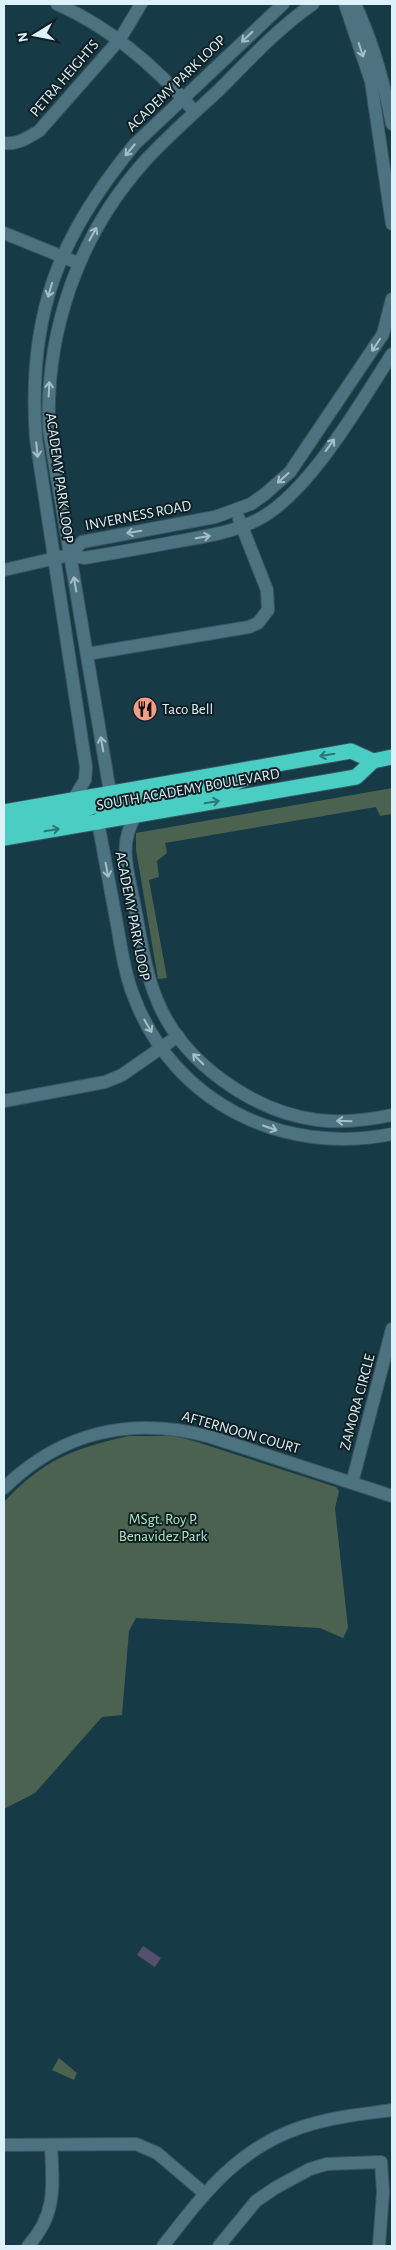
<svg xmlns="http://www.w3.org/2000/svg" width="396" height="2250" font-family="'Alegreya Sans',sans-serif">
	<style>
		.green { fill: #4c6251 }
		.water { fill: #555070 }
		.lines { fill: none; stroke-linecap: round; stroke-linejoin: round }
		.street-casing { stroke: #395761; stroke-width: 14 }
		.secondary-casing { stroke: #395761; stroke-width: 14 }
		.highway-casing { stroke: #395761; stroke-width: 17 }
		.street { stroke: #4e7380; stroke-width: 12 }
		.secondary { stroke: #4e7380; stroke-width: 12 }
		.highway { stroke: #4acdc2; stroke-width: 15 }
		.oneway { stroke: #a4bfc8 }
		.oneway2 { stroke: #2d7673 }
		.labels { text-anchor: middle; stroke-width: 4; stroke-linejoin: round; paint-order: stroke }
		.street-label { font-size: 15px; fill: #ddf1f8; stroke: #101f24 }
		.poi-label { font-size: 15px; fill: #ddf1f8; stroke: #101f24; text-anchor: start }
		.park-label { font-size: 15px; fill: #b0e9bf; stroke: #101f24 }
	</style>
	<rect width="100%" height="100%" fill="#163a46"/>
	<!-- green -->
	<g class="green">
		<polygon points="392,788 392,814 380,816 376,807 165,843 167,853 157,861 159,877 149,880 167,978 158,979 136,850 136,833"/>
		<path d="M129 1436H174L194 1441 336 1487 339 1491 335 1508 348 1628 343 1638 320 1628 136 1618 129 1631 122 1715 102 1717 35 1793 4 1809V1502C43 1460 74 1448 129 1436Z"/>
		<polygon points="59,2058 77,2073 74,2080 52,2070"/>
	</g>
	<!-- water -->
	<polygon class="water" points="143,1946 161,1958 155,1967 137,1955"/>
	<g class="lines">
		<defs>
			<g id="street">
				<path d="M57 4C112 28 156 67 195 112"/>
				<polyline points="345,4 371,81 392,224"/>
				<path d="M355 4C373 43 384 82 392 124"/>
				<path d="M4 143C17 145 27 138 39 131L120 39 141 4"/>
				<polyline points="4,233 78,263"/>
				<polyline points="69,555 82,542 215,517 251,504 265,494 290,472 383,334 392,299"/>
				<path d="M4 570 69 555 84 558C114 553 144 548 174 542 202 537 231 533 257 520 309 494 360 403 392 354"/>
				<polyline points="87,654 249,627 258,623 268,610 267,590 239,519"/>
				<polyline points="4,1101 105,1082 122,1075 178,1036"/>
				<polyline points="352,1483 392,1329"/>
				<path d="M4 1488C62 1431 133 1416 211 1437L392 1496"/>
				<polyline points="4,2145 136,2144 157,2153 204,2193"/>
				<path d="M28 2246C57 2214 53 2186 51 2146"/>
				<polyline points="219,2246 256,2201 275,2188 310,2169 327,2164 381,2162 383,2192 379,2246"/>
			</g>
			<g id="secondary">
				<path d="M110 792 49 430C45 332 78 236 144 162 167 137 193 114 218 91 248 61 278 28 313 4"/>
				<path d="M73 800 85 780 86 767 36 439C27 316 58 237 135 144L283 4"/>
				<path d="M137 814C116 844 129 874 135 908 141 938 145 972 157 1000 182 1062 252 1111 317 1120 342 1123 368 1120 392 1115"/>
				<path d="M98 822C104 855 110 887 116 919 121 946 124 972 134 997 174 1103 283 1156 392 1134"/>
				<path d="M163 2246C203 2195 237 2148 302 2127 331 2117 362 2114 392 2110"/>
			</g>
			<g id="highway">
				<polyline points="4,812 351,751 373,761"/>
				<polyline points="98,822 112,808 121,804 235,783 258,772"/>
				<polyline points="4,826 81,811 96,805 108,794"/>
				<polyline points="4,838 356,777 373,761 392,757"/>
			</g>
		</defs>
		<!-- street casing -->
		<use href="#street" class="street-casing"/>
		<!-- secondary casing -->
		<use href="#secondary" class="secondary-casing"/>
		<!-- highway casing -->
		<use href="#highway" class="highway-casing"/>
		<!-- street -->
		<use href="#street" class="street"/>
		<!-- secondary -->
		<use href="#secondary" class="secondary"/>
		<!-- highway -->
		<use href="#highway" class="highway"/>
	</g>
	<!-- one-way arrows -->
	<defs><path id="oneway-shaft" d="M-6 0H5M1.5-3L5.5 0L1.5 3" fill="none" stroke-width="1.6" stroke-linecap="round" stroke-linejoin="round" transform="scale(1.25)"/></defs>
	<g class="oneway">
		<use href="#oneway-shaft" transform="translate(247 37) rotate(136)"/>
		<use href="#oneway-shaft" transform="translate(361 50) rotate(72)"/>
		<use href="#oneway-shaft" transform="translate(130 150) rotate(130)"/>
		<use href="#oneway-shaft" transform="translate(93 234) rotate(-61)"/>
		<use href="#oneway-shaft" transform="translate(50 290) rotate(106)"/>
		<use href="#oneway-shaft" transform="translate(376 345) rotate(124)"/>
		<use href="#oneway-shaft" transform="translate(49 389) rotate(-87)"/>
		<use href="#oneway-shaft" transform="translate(330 445) rotate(-54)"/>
		<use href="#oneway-shaft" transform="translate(37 450) rotate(84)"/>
		<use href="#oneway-shaft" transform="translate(283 478) rotate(138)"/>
		<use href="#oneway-shaft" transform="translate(134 532) rotate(170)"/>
		<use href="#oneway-shaft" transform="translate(203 537) rotate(-10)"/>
		<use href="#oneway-shaft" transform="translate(75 584) rotate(-100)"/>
		<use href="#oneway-shaft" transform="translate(102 744) rotate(-100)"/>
		<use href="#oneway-shaft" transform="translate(107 870) rotate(79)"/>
		<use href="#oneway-shaft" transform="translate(148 1026) rotate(60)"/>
		<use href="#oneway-shaft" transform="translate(198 1059) rotate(-135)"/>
		<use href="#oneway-shaft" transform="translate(344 1121) rotate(-178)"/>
		<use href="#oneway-shaft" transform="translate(270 1128) rotate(19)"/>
	</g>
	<g class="oneway2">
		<use href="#oneway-shaft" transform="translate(327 755) rotate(170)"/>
		<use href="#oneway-shaft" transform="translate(212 802) rotate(-10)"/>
		<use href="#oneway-shaft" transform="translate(52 830) rotate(-10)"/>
	</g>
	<!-- icons -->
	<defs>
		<symbol id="restaurant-disc" viewBox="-11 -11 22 22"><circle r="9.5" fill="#f49e87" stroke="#101f24"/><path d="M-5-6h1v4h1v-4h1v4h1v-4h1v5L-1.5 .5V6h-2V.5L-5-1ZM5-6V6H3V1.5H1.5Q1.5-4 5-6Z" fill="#111"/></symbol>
	</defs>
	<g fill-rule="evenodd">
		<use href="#restaurant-disc" x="131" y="695" width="28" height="28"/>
	</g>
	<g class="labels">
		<!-- street labels -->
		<g class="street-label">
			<text transform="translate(64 78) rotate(-49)" y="5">PETRA HEIGHTS</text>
			<text transform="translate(176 83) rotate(-44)" y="5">ACADEMY PARK LOOP</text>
			<text transform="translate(60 478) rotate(82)" y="5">ACADEMY PARK LOOP</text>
			<text transform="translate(138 515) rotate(-11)" y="5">INVERNESS ROAD</text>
			<text transform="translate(188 789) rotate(-10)" y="5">SOUTH ACADEMY BOULEVARD</text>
			<text transform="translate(133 916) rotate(79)" y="5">ACADEMY PARK LOOP</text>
			<text transform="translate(357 1402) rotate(-75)" y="5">ZAMORA CIRCLE</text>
			<text transform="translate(241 1432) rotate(16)" y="5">AFTERNOON COURT</text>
		</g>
		<!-- poi labels -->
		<g class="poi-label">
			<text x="162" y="714">Taco Bell</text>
		</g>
		<!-- park labels -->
		<g class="park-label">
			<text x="163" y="1524">MSgt. Roy P.<tspan x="163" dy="17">Benavidez Park</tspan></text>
		</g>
	</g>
	<!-- border -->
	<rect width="396" height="2250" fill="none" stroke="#ddf1f8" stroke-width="10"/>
	<!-- north arrow -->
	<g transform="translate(35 35) rotate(260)" stroke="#101f24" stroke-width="4" paint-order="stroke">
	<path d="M0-4L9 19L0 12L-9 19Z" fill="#ddf1f8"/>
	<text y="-8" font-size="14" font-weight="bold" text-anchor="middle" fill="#ddf1f8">N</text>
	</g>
</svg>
